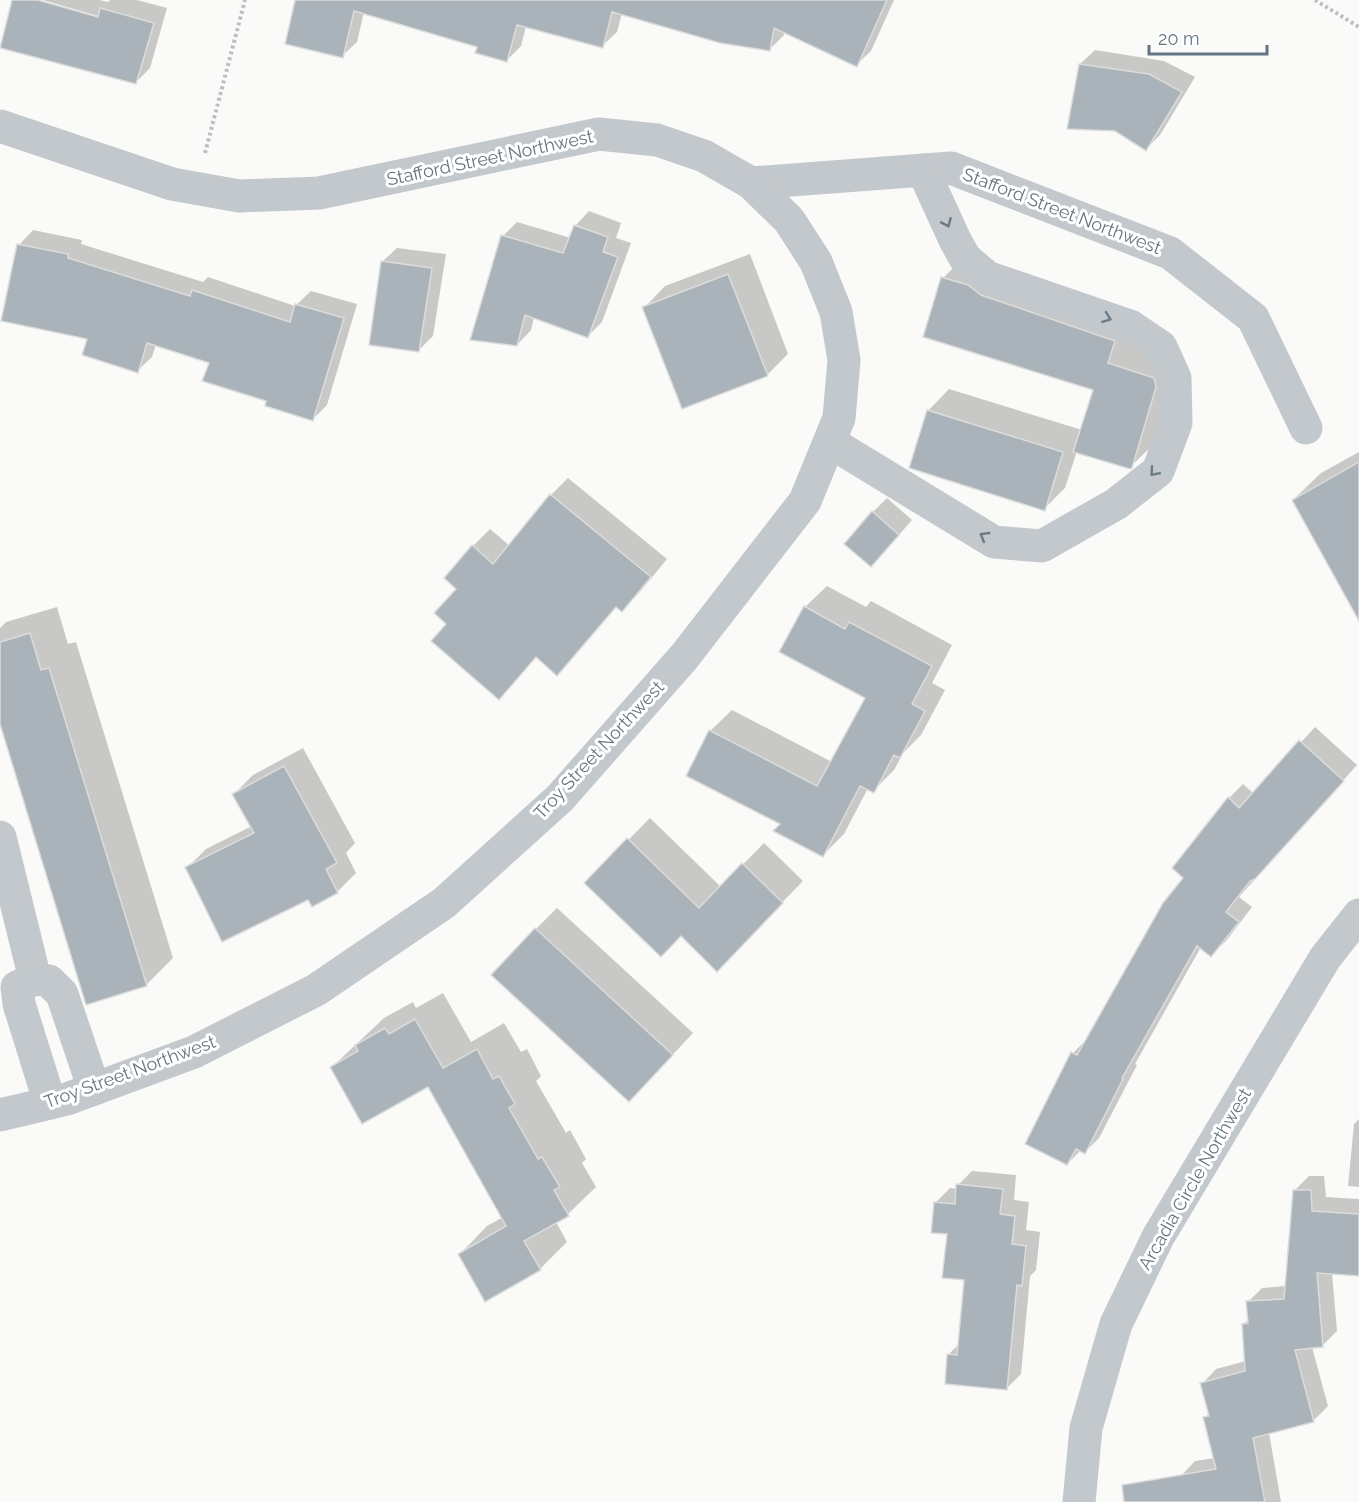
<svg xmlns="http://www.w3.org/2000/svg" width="1359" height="1502" font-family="Raleway,sans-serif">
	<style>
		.shadow { fill: #0003 }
		.building { fill: #aab3b9; stroke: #dcdcda; stroke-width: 1.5 }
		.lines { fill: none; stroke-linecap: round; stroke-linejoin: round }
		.path { stroke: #bbbfc2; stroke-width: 4; stroke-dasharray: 3 3; stroke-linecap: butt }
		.minor { stroke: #c3c8cc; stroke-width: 33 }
		.oneway { stroke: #6a7a87 }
		.labels { text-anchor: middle; stroke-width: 6; stroke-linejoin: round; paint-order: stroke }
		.street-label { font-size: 18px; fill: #657683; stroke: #fff }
	</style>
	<rect width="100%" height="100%" fill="#fafaf8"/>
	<!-- shadow -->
	<g class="shadow">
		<polygon points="14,0 32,0 104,21 105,18 43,0 100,0 108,2 110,0 137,0 167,8 150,68 136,82"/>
		<polygon points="297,0 789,0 784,35 770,49 622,13 617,32 602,46 526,26 521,46 507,60 478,46 364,12 357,42 342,56"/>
		<polygon points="830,0 894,0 871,51 856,65"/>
		<polygon points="1095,50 1164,61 1195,77 1160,135 1146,149 1080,64"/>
		<polygon points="589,211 621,223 616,238 631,243 602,322 588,336 534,317 531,330 517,345 503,236 517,222 571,238 575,226"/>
		<polygon points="33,230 82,240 81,244 203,282 208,277 295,306 311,291 357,304 327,405 313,419 268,400 211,362 156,344 152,357 137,371 89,338 19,245"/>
		<polygon points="397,248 446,254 433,336 419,350 382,262"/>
		<polygon points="750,254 788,354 767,375 644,308 665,286"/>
		<polygon points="964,257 1177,360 1153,445 1129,468 1077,451 1065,488 1044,509 928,411 949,389 1082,430 1095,389 943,278"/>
		<polygon points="1359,452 1359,614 1293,500 1321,473"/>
		<polygon points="568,478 667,559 639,593 622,610 617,606 557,674 537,656 499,698 448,624 458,589 473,546 490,529 510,546 551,495"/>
		<polygon points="887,498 912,520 885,551 873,512"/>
		<polygon points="827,586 866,607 871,601 952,645 932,683 945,690 921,735 904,752 894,770 873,791 868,788 844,834 823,855 783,824 710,731 732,710 832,762 867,697 805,607"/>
		<polygon points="57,607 68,644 76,642 173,958 146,985 0,719 0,628 6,622"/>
		<polygon points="1315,727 1357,765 1239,897 1252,907 1226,941 1211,955 1201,947 1135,1064 1137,1065 1099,1138 1085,1152 1081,1150 1067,1164 1073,1053 1087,1039 1185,877 1229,798 1243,784 1254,794"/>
		<polygon points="303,748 355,843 346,853 356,873 337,892 313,905 309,898 187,868 206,849 252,826 234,794 253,775"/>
		<polygon points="650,818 721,887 764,843 803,881 738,948 586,883"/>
		<polygon points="557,908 693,1033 650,1079 536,929"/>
		<polygon points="443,993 471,1042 504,1023 521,1052 527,1049 541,1076 536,1081 566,1133 570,1130 586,1159 582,1163 596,1187 568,1214 556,1222 567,1242 540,1269 460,1254 487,1226 503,1217 428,1084 332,1067 384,1018 413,1002 416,1008"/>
		<polygon points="1359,1119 1359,1187 1348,1186 1354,1124"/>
		<polygon points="972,1171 1016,1175 1014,1200 1029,1202 1026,1230 1040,1232 1036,1270 1030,1276 1021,1374 1007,1388 948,1355 960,1343 965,1278 936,1202 950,1188 958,1189 958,1185"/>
		<polygon points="1309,1176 1324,1176 1326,1197 1359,1199 1359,1275 1332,1273 1337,1331 1322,1346 1312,1347 1328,1406 1313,1421 1269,1433 1281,1502 1186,1502 1181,1476 1195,1461 1215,1458 1204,1418 1210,1413 1202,1384 1216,1369 1246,1361 1244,1324 1249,1319 1248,1302 1262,1288 1286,1286 1295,1190"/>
	</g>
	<!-- building -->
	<g class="building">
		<polygon points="12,0 38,0 98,17 100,8 154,23 136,84 0,48"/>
		<polygon points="295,0 887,0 857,67 774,28 770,51 720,43 612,12 603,48 517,25 507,62 475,53 477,47 354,11 343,58 285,44"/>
		<polygon points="1079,64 1149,74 1182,92 1146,151 1115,131 1067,129"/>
		<polygon points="574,225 608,237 603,252 618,257 588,338 525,315 517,346 470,340 501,235 563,253"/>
		<polygon points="17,244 68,254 68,258 190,296 192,290 290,322 295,304 344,318 313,421 265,406 266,401 202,381 209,363 147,343 138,373 82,355 87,339 1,321"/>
		<polygon points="381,261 432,268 419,352 369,345"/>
		<polygon points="728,274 768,376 682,409 642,307"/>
		<polygon points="941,277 968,285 981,295 1115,341 1108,363 1154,378 1156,387 1132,468 1130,469 1073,452 1093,390 923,337"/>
		<polygon points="927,410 1063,452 1045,511 909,468"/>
		<polygon points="1359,462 1359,621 1292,500"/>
		<polygon points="550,494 651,577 622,612 616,607 557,676 536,657 499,700 431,641 446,624 434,613 456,589 444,578 472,545 493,564"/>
		<polygon points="872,511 899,535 871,567 844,544"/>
		<polygon points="804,606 845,629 849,622 932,666 912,704 925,711 900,758 894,755 874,793 860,786 823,857 773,831 780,824 686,776 709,730 817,786 865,698 779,652"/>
		<polygon points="30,633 41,670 49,668 147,986 86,1005 0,724 0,642"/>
		<polygon points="1299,740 1344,781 1255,879 1250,881 1226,912 1239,922 1211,957 1197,946 1122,1078 1123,1079 1085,1154 1076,1149 1067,1165 1025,1144 1071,1052 1077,1055 1163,903 1183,878 1172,868 1228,797 1239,808"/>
		<polygon points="284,766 337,863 326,869 338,893 312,907 308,900 222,942 185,867 254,833 232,794"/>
		<polygon points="627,838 699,908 742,863 783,903 717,972 681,936 661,957 584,883"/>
		<polygon points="535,928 673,1055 629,1102 491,975"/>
		<polygon points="415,1019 443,1068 477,1049 493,1079 499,1076 515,1104 509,1108 538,1159 542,1157 560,1187 554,1190 569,1216 524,1241 541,1270 485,1302 458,1254 506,1226 428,1087 362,1124 330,1067 358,1051 355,1045 385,1028 389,1034"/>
		<polygon points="956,1184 1003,1189 1000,1214 1015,1216 1012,1244 1026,1246 1022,1286 1017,1285 1007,1390 945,1384 947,1354 957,1355 964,1280 942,1278 947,1234 931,1233 934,1202 955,1204"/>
		<polygon points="1293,1190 1311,1190 1312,1211 1359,1214 1359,1276 1317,1273 1323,1347 1295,1350 1314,1422 1253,1438 1265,1502 1124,1502 1122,1485 1216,1469 1203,1417 1209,1416 1200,1383 1245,1371 1242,1324 1248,1323 1246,1301 1284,1299"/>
	</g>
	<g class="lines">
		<!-- path -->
		<g class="path">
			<polyline points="1315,0 1359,27"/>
			<polyline points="205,153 245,0"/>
		</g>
		<!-- minor -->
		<g class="minor">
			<polyline points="0,126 172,184 239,196 319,193 599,134 657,140 704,156 751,183 951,168 1170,253 1253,318 1306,428"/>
			<polyline points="830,442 994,542 1042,546 1116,504 1158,471 1176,423 1175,378 1161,347 1130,326 987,277 965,258 955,240 923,170"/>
			<polyline points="0,837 35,979"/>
			<polyline points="50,1103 19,1004 17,987 35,979 49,981 62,994 94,1089"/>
			<polyline points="0,1115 67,1099 194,1052 316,990 444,903 560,798 684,657 805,501 839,418 844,360 836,312 816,262 789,220 751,183"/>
			<polyline points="1079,1502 1086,1428 1116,1324 1158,1237 1325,958 1359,915"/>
		</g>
	</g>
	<!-- one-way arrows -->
	<defs><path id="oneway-chevron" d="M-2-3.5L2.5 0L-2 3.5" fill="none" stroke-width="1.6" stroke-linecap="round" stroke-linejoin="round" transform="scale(1.5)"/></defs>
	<g class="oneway">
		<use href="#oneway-chevron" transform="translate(947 223) rotate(66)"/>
		<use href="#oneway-chevron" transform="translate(1107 318) rotate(20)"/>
		<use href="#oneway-chevron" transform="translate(1154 472) rotate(131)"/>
		<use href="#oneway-chevron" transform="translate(984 536) rotate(-149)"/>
	</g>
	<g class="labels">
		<!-- street labels -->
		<g class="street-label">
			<text transform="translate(490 158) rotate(-12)" y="6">Stafford Street Northwest</text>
			<text transform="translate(1062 211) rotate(21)" y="6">Stafford Street Northwest</text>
			<text transform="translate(599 750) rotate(-47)" y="6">Troy Street Northwest</text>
			<text transform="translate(130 1072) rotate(-20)" y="6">Troy Street Northwest</text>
			<text transform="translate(1195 1179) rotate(-60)" y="6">Arcadia Circle Northwest</text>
		</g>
	</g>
	<!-- scale -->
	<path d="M1149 45v9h118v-9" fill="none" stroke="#657683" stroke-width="3"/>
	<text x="1158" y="45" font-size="18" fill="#657683" stroke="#ffffff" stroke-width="4.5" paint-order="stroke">20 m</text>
</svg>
